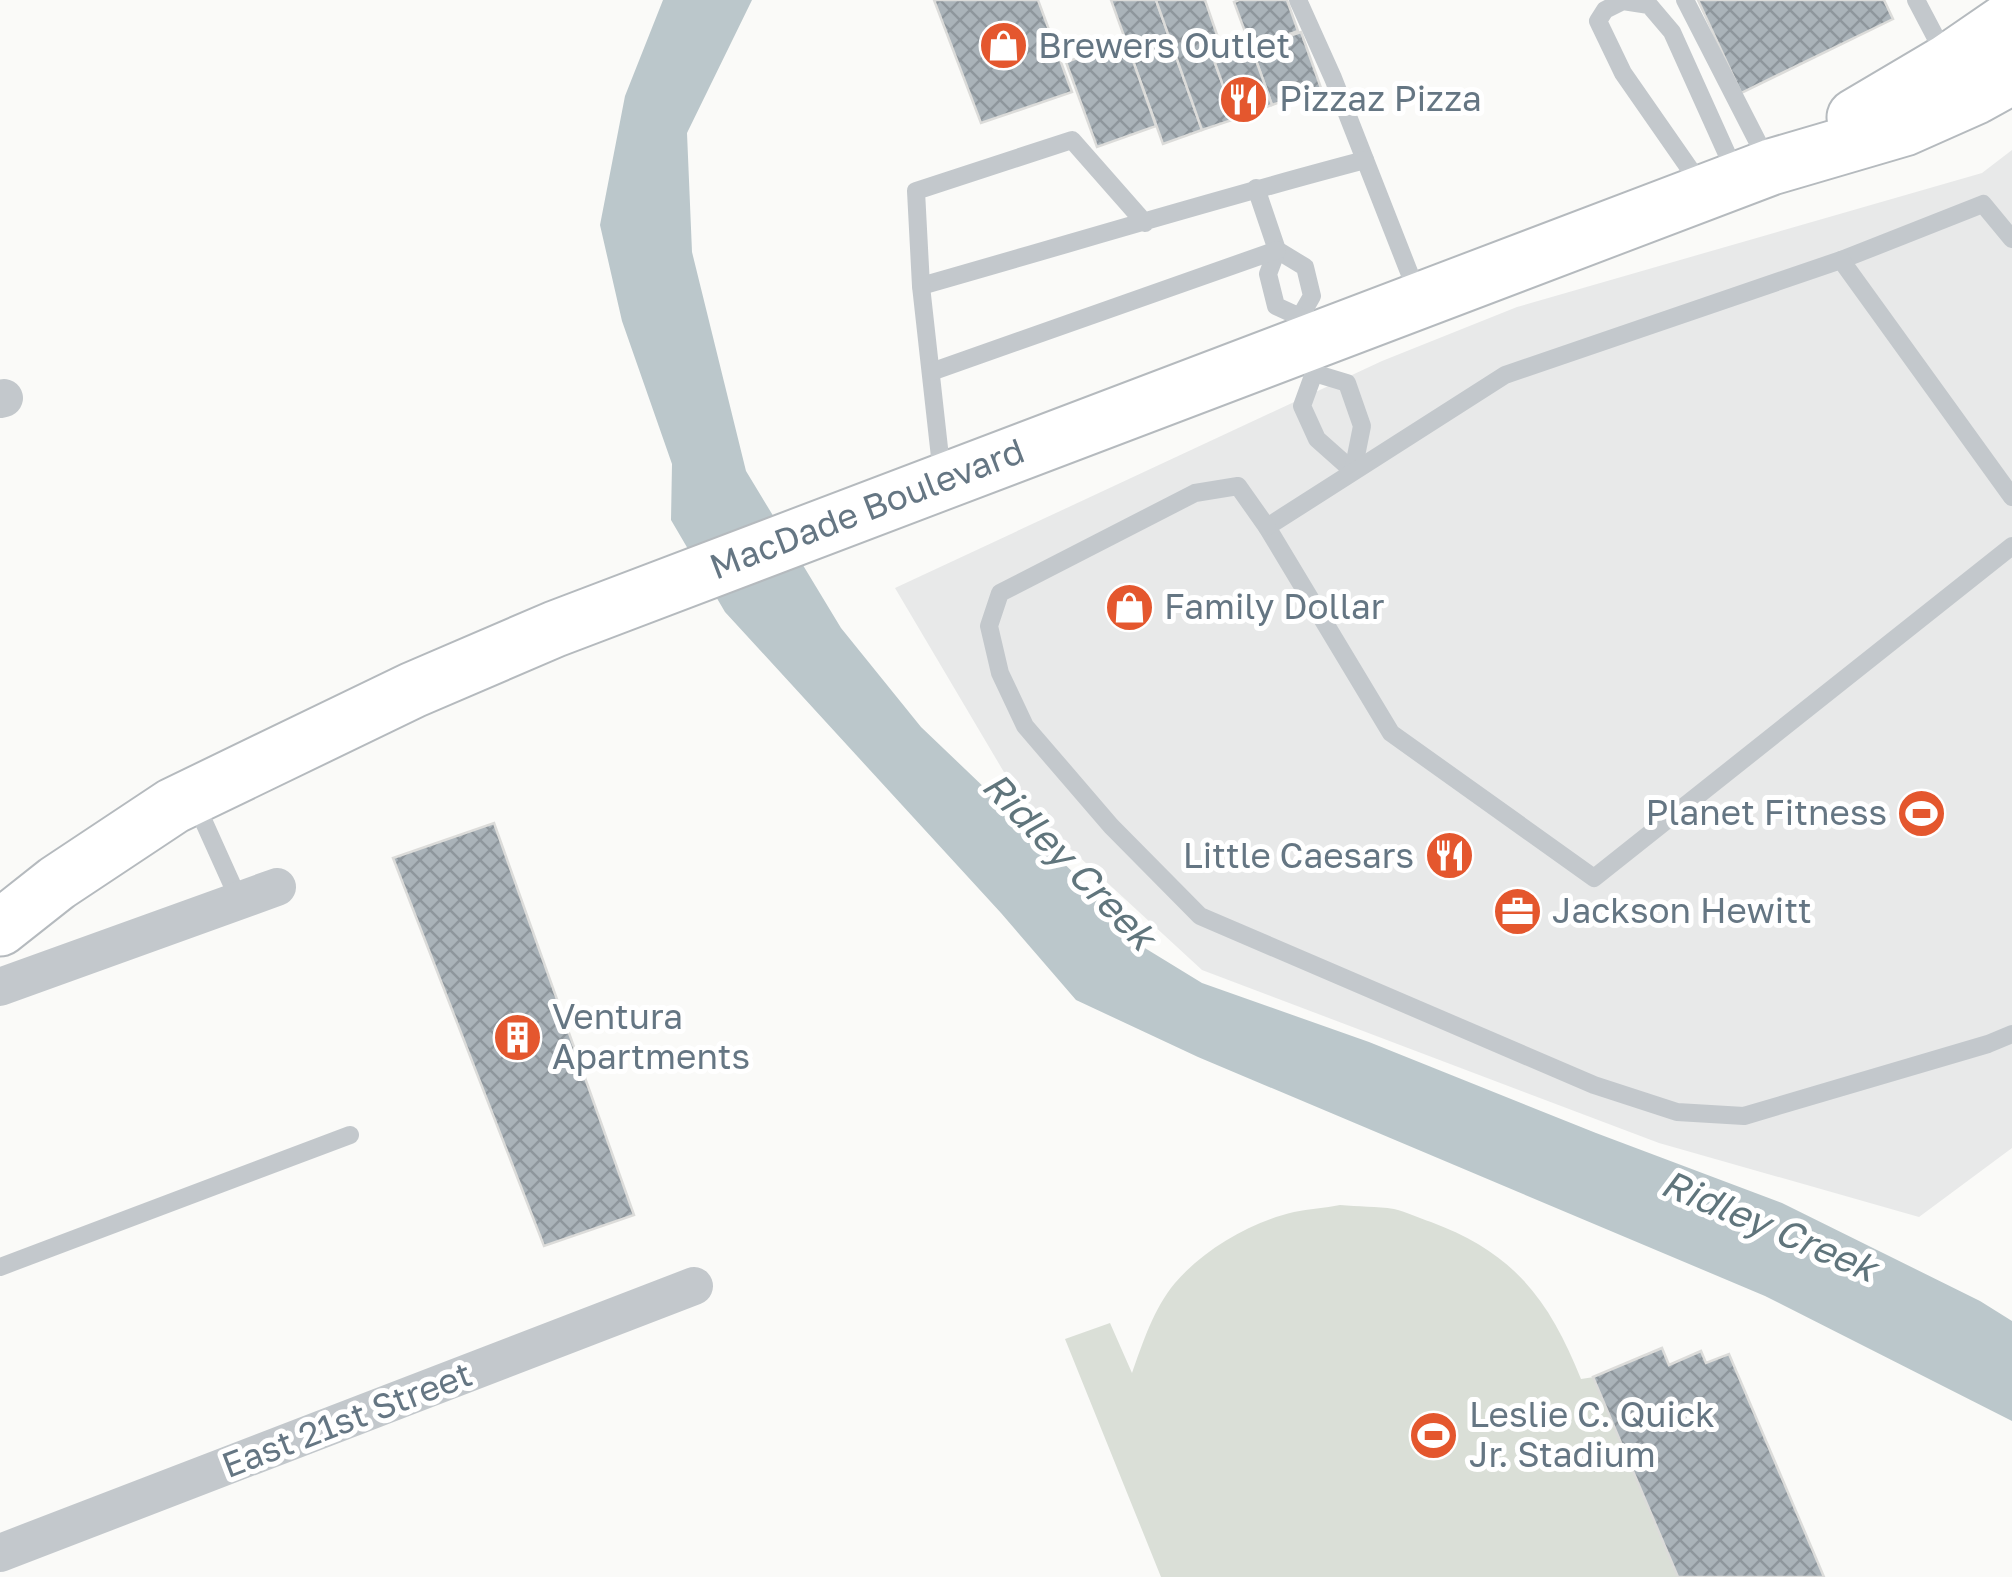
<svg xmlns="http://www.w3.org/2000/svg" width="2012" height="1577" font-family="'Golos Text',sans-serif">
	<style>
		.built { fill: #e8e9e9 }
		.green { fill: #dadfd7 }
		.water { fill: #bbc7cb }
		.building { fill: url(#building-cross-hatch); stroke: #dcdcda; stroke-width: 2.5 }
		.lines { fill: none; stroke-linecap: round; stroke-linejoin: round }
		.primary-casing { stroke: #b5babe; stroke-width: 59 }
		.service { stroke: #c3c8cc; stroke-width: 18 }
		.minor { stroke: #c3c8cc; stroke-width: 38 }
		.primary { stroke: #fff; stroke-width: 55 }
		.labels { text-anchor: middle; stroke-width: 10; stroke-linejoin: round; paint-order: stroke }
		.poi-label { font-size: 35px; fill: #657683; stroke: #fff; text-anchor: start }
		.street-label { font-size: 35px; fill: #657683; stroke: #fff }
		.water-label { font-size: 38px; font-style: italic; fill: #60757c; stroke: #fff }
	</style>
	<defs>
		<pattern id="building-cross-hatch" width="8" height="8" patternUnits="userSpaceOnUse" patternTransform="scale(2.5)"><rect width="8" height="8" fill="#aab3b9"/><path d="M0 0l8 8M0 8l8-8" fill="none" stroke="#8e969c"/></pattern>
	</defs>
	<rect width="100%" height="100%" fill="#fafaf8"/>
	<!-- built -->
	<polygon class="built" points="2012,150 2012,1148 1919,1217 1659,1143 1202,970 1024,806 895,588 1382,361 1517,307 1982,173"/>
	<!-- green -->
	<path class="green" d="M1340 1205C1358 1207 1377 1206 1394 1209 1407 1212 1419 1218 1431 1222 1514 1253 1549 1299 1581 1379L1594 1377 1662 1348 1669 1365 1701 1351 1707 1363 1729 1354 1824 1577H1161L1065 1339 1110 1323 1132 1373C1143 1342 1154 1308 1175 1283 1204 1249 1251 1222 1294 1212 1309 1209 1325 1208 1340 1205Z"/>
	<!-- water -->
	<polygon class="water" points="663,0 752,0 687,133 692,252 746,471 841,628 921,727 1077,876 1135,942 1202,983 1369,1042 1596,1133 1782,1203 1980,1301 2012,1321 2012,1421 1765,1296 1198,1057 1076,1000 1001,913 725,612 671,520 672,464 622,321 600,225 625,96"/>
	<!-- building -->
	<g class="building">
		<polygon points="934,0 1038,0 1072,92 981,123"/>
		<polygon points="1111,0 1156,0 1202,130 1163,144"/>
		<polygon points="1156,0 1205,0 1224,55 1216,58 1217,62 1215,63 1235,119 1202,130"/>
		<polygon points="1239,0 1287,0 1298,31 1251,48 1234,2"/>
		<polygon points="1698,0 1884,0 1893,19 1741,93"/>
		<polygon points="1301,32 1321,88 1272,105 1252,49"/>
		<polygon points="1126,41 1156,126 1097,147 1066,62"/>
		<polygon points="1252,49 1272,105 1235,119 1215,63"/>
		<polygon points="494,823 634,1215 544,1246 393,858"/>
		<polygon points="1662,1348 1669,1365 1701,1351 1706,1363 1729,1354 1824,1577 1678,1577 1593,1377"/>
	</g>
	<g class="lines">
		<defs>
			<g id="primary">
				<polyline points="1855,117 1948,62 2012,18"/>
				<polyline points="0,928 57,883 173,806 413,690 555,629 1771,167 1904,128 1976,96 2012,76"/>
			</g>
		</defs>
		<!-- primary casing -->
		<use href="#primary" class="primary-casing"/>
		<!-- service -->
		<g class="service">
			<polyline points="1298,0 1333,78 1418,295"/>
			<polyline points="1685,0 1768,162"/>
			<polyline points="1916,0 1946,57"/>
			<polyline points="1256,188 1277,250 1305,267 1312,296 1300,317 1314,373 1302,406 1317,439 1353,471"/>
			<polyline points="1703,188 1623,73 1598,21 1605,10 1623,1 1649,5 1672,32 1736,174"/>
			<path d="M1145 223 1072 140 916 191 921 286C1069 244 1216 199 1365 160"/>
			<polyline points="1277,250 1268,274 1276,306 1300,317"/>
			<polyline points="1841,260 1983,204 2012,239"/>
			<polyline points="921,286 942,475"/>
			<polyline points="931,372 1277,250"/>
			<polyline points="1314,373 1347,383 1362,426 1353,471"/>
			<polyline points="2012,497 1841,260 1505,375 1267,527 1391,733 1594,878 2012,546"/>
			<polyline points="1267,527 1238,486 1195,493 1000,593 989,626 1000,673 1025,726 1111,826 1200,916 1594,1085 1677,1112 1744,1116 1988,1044 2012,1034"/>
			<polyline points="194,800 239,900"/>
			<polyline points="0,1267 350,1135"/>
		</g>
		<!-- minor -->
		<g class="minor">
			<polyline points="0,399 4,398"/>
			<polyline points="0,987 277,887"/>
			<polyline points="0,1553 694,1286"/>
		</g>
		<!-- primary -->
		<use href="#primary" class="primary"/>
	</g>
	<!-- icons -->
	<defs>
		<symbol id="shop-disc" viewBox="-11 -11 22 22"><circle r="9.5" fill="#e4572e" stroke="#fff"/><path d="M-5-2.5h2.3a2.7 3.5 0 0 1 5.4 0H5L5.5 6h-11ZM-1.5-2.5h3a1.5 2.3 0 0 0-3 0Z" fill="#fff"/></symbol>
		<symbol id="restaurant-disc" viewBox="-11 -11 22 22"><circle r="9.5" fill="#e4572e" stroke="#fff"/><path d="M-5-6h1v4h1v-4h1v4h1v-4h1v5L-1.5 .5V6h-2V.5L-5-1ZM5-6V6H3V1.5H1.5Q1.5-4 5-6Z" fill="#fff"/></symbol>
		<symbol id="stadium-disc" viewBox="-11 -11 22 22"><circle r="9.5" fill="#e4572e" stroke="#fff"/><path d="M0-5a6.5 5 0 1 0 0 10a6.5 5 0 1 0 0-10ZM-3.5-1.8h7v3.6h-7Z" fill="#fff"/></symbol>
		<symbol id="office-disc" viewBox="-11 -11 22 22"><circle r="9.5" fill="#e4572e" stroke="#fff"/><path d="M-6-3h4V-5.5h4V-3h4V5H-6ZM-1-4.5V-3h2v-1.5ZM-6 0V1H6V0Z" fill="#fff"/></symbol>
		<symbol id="building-disc" viewBox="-11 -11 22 22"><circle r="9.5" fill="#e4572e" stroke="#fff"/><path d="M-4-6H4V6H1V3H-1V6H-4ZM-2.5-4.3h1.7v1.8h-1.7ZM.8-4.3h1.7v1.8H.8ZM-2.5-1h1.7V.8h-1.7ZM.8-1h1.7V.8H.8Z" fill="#fff"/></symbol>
	</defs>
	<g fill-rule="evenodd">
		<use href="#shop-disc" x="976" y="18" width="55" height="55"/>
		<use href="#restaurant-disc" x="1216" y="72" width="55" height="55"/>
		<use href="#shop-disc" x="1102" y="580" width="55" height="55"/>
		<use href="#stadium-disc" x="1894" y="786" width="55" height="55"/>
		<use href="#restaurant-disc" x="1422" y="828" width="55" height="55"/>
		<use href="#office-disc" x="1490" y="884" width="55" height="55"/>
		<use href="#building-disc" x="490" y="1010" width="55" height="55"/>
		<use href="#stadium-disc" x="1406" y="1408" width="55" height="55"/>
	</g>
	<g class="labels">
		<!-- poi labels -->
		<g class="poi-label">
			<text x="1038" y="58">Brewers Outlet</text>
			<text x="1279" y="111">Pizzaz Pizza</text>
			<text x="1164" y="619">Family Dollar</text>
			<text x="1887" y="825" text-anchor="end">Planet Fitness</text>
			<text x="1414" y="868" text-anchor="end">Little Caesars</text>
			<text x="1552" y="923">Jackson Hewitt</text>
			<text x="552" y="1029">Ventura<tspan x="552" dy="40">Apartments</tspan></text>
			<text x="1469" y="1427">Leslie C. Quick<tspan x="1469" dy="40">Jr. Stadium</tspan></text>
		</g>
		<!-- street labels -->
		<g class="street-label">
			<text transform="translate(867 509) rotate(-21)" y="12">MacDade Boulevard</text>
			<text transform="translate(347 1420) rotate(-21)" y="12">East 21st Street</text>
		</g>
		<!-- water labels -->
		<g class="water-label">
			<text transform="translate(1069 861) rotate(46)" y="13">Ridley Creek</text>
			<text transform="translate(1769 1226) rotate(23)" y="13">Ridley Creek</text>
		</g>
	</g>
</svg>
